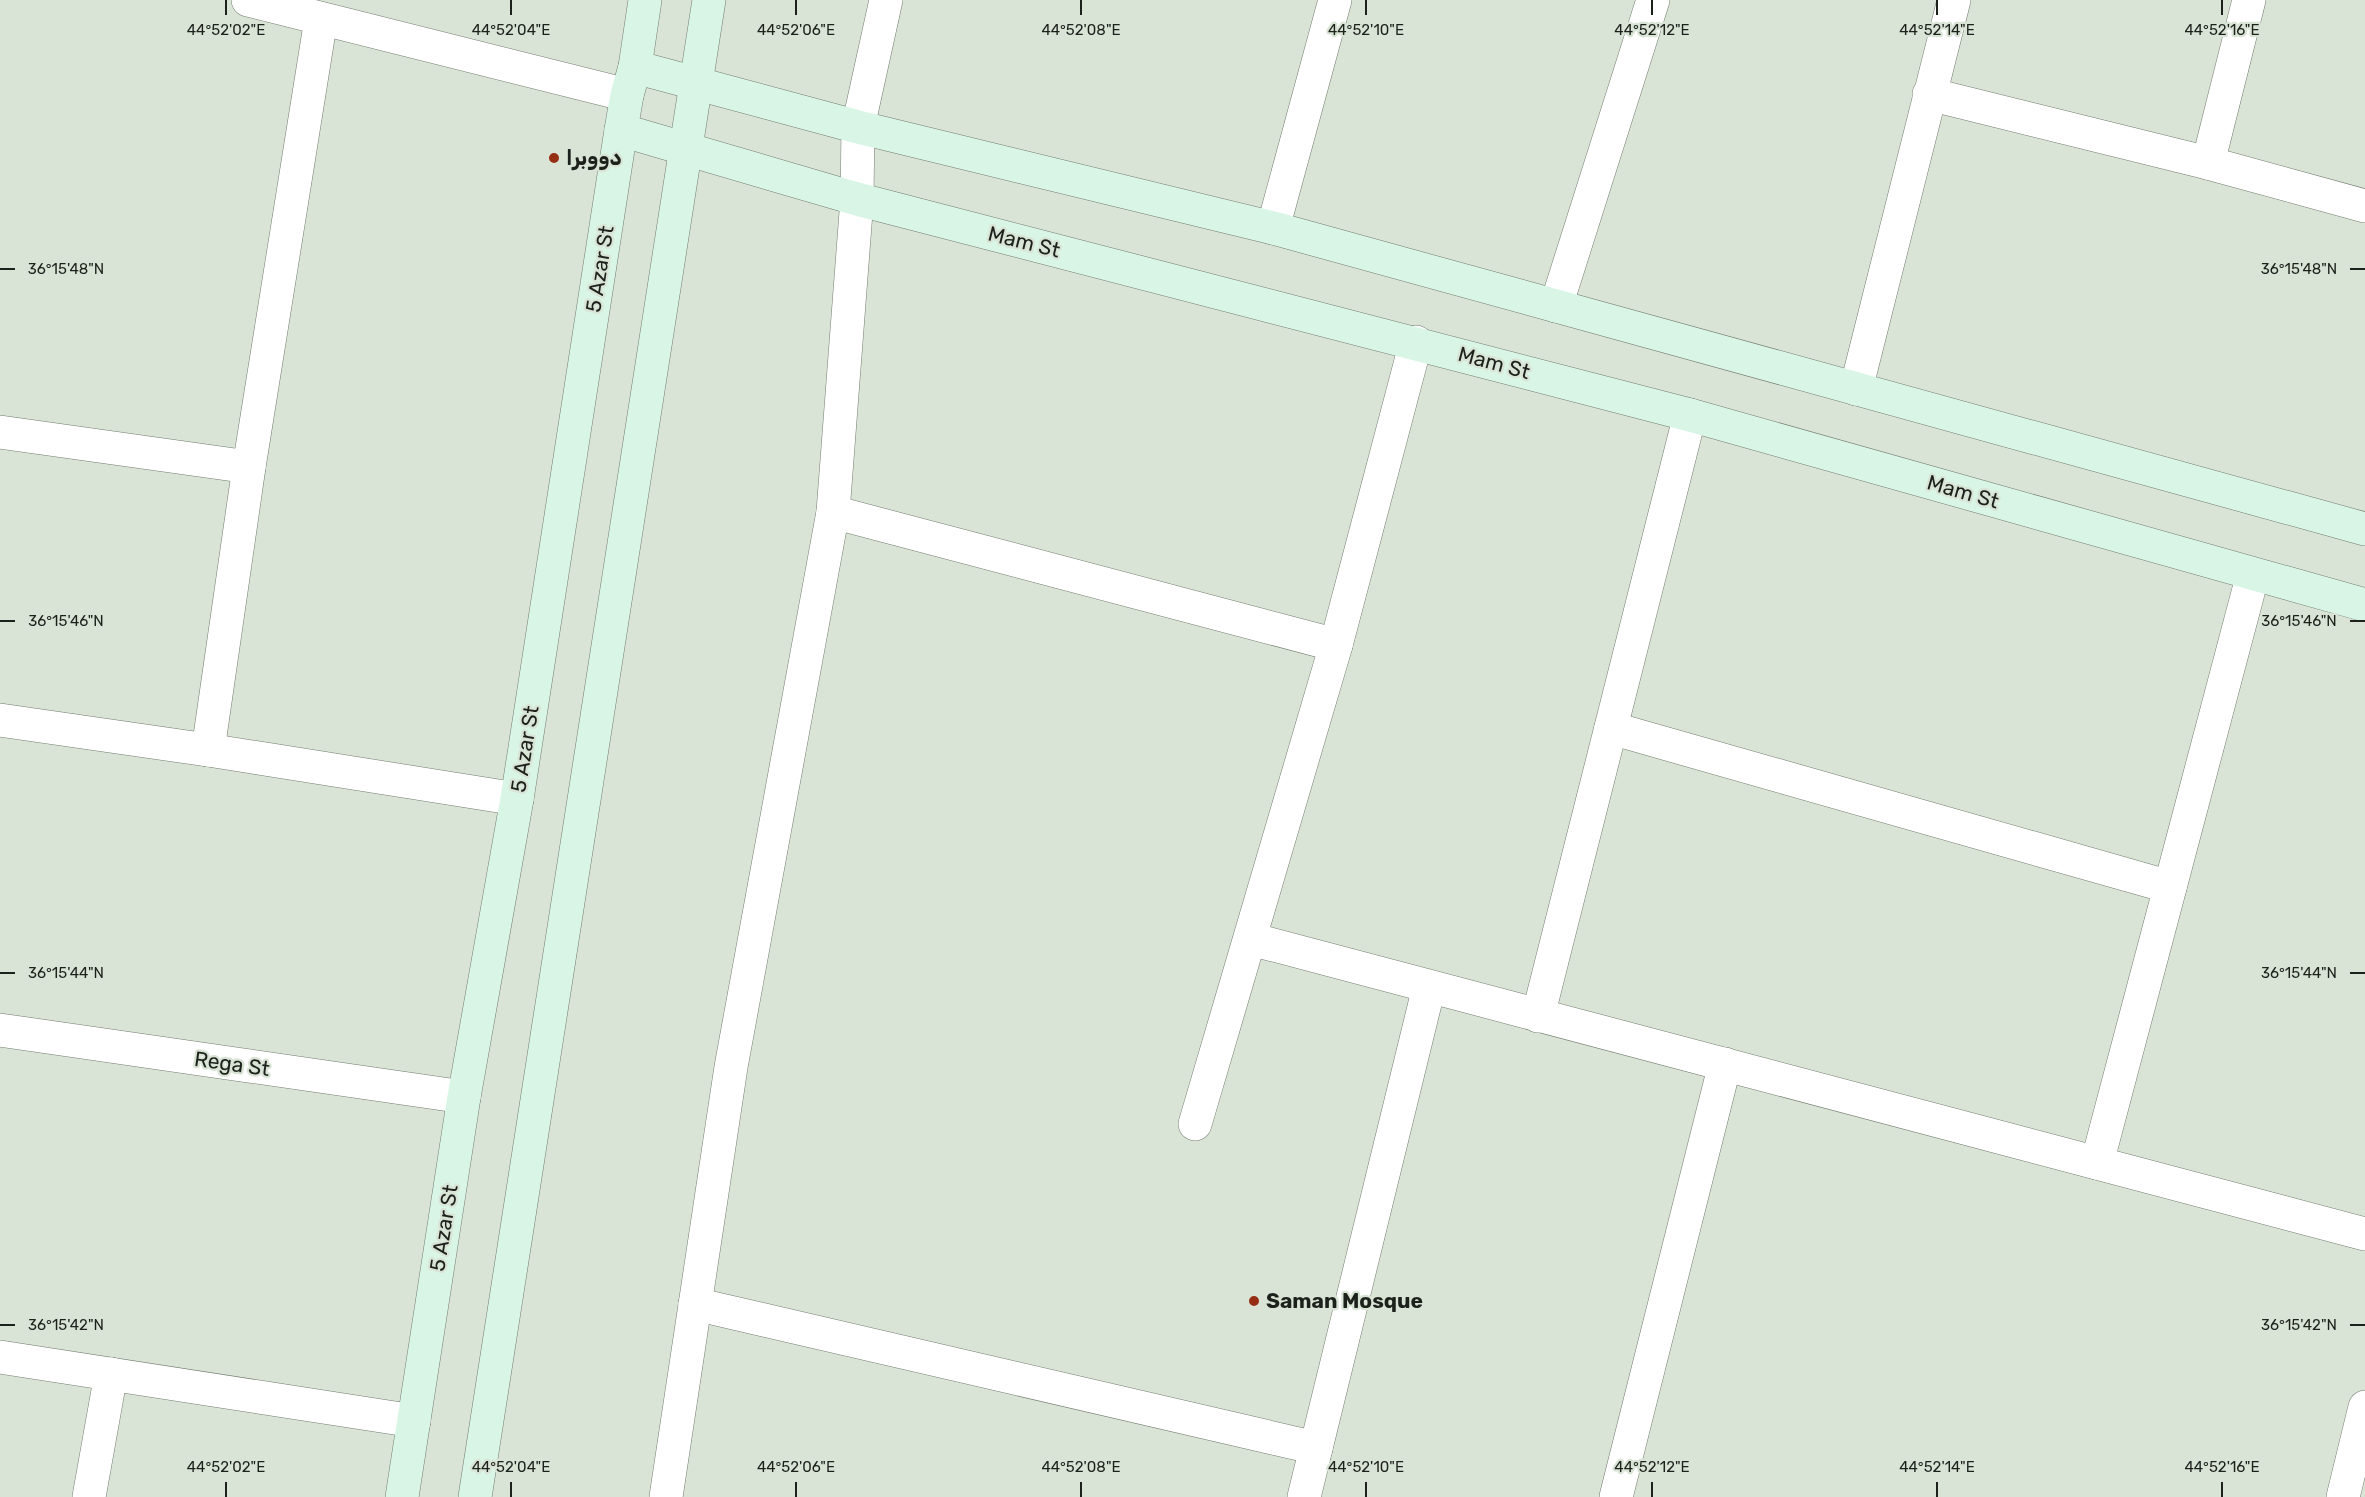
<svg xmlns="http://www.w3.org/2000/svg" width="2365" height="1497" font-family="Rubik,Vazirmatn,sans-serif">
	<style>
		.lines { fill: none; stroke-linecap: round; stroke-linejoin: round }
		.minor-casing { stroke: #737c6f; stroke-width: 34 }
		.secondary-casing { stroke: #737c6f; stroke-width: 34 }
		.minor { stroke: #fff; stroke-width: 33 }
		.secondary { stroke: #d9f5e6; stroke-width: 33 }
		.ticks { fill: none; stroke: #1d211c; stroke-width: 2 }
		.poi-dot { fill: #962e13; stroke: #d9e4d6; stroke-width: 2 }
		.labels { text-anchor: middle; stroke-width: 4.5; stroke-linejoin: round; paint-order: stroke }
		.poi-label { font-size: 21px; font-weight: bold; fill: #1d211c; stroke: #d9e4d6; text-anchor: start }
		.street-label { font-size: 21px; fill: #1d211c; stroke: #d9e4d6 }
		.ticks-label { font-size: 15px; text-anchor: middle; fill: #1d211c; stroke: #d9e4d6; stroke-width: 4.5; stroke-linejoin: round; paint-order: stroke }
	</style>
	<rect width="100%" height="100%" fill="#d9e4d6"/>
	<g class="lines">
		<defs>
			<g id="minor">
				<polyline points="248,0 627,95"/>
				<polyline points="1929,94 2208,163 2365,206"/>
				<polyline points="2208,163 2249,0"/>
				<polyline points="1273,228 1335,0"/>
				<polyline points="1556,306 1653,0"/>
				<polyline points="1856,389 1954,0"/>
				<polyline points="0,432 249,467"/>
				<polyline points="833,512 1336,645"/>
				<polyline points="0,720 208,750 517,799"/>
				<polyline points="1611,728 2170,887"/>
				<polyline points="208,750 249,467 321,19"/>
				<polyline points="1251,939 2365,1234"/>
				<polyline points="1538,1016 1690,415"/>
				<polyline points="0,1030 464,1097"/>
				<polyline points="1195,1124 1336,645 1416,342"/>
				<polyline points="2097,1163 2253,574"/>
				<polyline points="695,1304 1316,1448"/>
				<polyline points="0,1357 414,1421"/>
				<polyline points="89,1497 111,1374"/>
				<polyline points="666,1497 731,1067 833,512 857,199 858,127 886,0"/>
				<polyline points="1304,1497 1429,987"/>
				<polyline points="1616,1497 1725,1064"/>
				<polyline points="2343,1497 2365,1407"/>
			</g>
			<g id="secondary">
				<polyline points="635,67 858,127 1273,228 2365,529"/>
				<polyline points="621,130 857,199 1690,415 2365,605"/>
				<polyline points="402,1497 464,1097 517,799 621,130 627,95 635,67 645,0"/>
				<polyline points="475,1497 709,0"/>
			</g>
		</defs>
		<!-- minor casing -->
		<use href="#minor" class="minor-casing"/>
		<!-- secondary casing -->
		<use href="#secondary" class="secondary-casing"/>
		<!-- minor -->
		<use href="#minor" class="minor"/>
		<!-- secondary -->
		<use href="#secondary" class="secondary"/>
	</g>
	<!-- ticks -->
	<path class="ticks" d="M226 0V15M511 0V15M796 0V15M1081 0V15M1366 0V15M1652 0V15M1937 0V15M2222 0V15M0 269H15M2350 269H2365M0 621H15M2350 621H2365M0 973H15M2350 973H2365M0 1325H15M2350 1325H2365M226 1482V1497M511 1482V1497M796 1482V1497M1081 1482V1497M1366 1482V1497M1652 1482V1497M1937 1482V1497M2222 1482V1497"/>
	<!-- markers -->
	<g class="poi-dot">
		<circle cx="554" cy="158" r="6"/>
		<circle cx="1254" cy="1301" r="6"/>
	</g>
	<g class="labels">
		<!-- poi labels -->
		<g class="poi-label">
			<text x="566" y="165">دووبرا</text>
			<text x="1266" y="1308">Saman Mosque</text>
		</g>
		<!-- street labels -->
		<g class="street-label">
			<text transform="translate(1024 242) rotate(14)" y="7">Mam St</text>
			<text transform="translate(600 269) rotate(-81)" y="7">5 Azar St</text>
			<text transform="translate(1494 363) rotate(15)" y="7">Mam St</text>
			<text transform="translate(1963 492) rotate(16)" y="7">Mam St</text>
			<text transform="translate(525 749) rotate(-81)" y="7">5 Azar St</text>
			<text transform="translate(232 1064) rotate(8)" y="7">Rega St</text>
			<text transform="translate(444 1228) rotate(-81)" y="7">5 Azar St</text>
		</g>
	</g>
	<g class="ticks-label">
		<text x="226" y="35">44°52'02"E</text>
		<text x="511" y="35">44°52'04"E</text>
		<text x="796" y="35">44°52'06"E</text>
		<text x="1081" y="35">44°52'08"E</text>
		<text x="1366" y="35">44°52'10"E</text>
		<text x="1652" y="35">44°52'12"E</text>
		<text x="1937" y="35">44°52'14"E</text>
		<text x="2222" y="35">44°52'16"E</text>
		<text x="66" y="274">36°15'48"N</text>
		<text x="2299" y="274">36°15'48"N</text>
		<text x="66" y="626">36°15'46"N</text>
		<text x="2299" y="626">36°15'46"N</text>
		<text x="66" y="978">36°15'44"N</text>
		<text x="2299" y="978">36°15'44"N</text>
		<text x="66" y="1330">36°15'42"N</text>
		<text x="2299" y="1330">36°15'42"N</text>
		<text x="226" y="1472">44°52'02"E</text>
		<text x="511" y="1472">44°52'04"E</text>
		<text x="796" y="1472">44°52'06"E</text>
		<text x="1081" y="1472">44°52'08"E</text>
		<text x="1366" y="1472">44°52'10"E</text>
		<text x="1652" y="1472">44°52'12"E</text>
		<text x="1937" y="1472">44°52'14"E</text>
		<text x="2222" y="1472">44°52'16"E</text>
	</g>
</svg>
